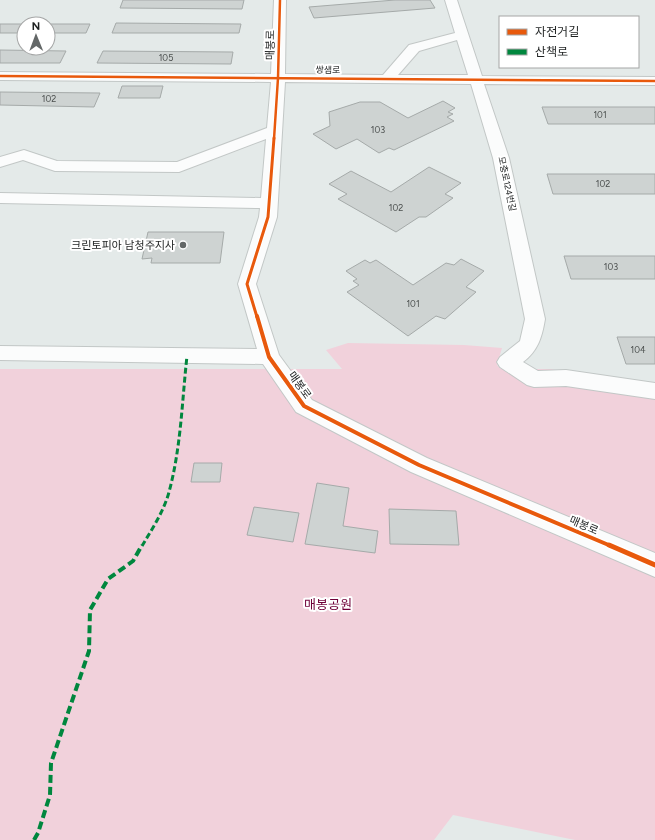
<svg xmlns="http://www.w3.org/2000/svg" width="655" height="840" font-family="Figtree,'Noto Sans KR',sans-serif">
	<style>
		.green { fill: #f1d1db }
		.building { fill: #ced3d2; stroke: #a5aaa9 }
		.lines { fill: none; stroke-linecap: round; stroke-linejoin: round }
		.minor-casing { stroke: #c2c7c6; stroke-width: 2 }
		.minor { fill: #fbfcfc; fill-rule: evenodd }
		.quiet-far1 { stroke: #00873e; stroke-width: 3; stroke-dasharray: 6 3; stroke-linecap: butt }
		.quiet { stroke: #00873e; stroke-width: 4; stroke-dasharray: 8 4; stroke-linecap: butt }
		.cycleway-far3-casing { stroke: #fff; stroke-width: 4 }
		.cycleway-far2-casing { stroke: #fff; stroke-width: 5 }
		.cycleway-far1-casing { stroke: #fff; stroke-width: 6 }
		.cycleway-casing { stroke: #fff; stroke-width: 8 }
		.cycleway-far3 { stroke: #e8590c; stroke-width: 2.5 }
		.cycleway-far2 { stroke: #e8590c; stroke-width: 3 }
		.cycleway-far1 { stroke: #e8590c; stroke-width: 4 }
		.cycleway { stroke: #e8590c; stroke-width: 5 }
		.poi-dot { fill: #636767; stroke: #fff; stroke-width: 1.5 }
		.labels { text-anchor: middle; stroke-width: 4; stroke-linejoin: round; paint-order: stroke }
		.number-label { font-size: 9px; fill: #4a4e4d }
		.far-street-label { font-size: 9px; fill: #1e2121; stroke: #fff }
		.street-label { font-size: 11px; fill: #1e2121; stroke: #fff }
		.poi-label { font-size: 11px; fill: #1e2121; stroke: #fff; text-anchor: end }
		.near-park-label { font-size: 13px; fill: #6f0038; stroke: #fff }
	</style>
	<rect width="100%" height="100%" fill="#e4eae9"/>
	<!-- green -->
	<polygon class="green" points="348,343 464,345 502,348 497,365 501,369 550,369 655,387 655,840 575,840 453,815 434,840 0,840 0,369 342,369 326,350"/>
	<!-- building -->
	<g class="building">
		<polygon points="123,0 244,0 242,9 120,8"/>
		<polygon points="395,0 430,0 435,8 314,18 309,7"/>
		<polygon points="116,23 241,24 239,33 112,33"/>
		<polygon points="0,24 90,24 86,33 48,33 48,24 24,24 24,33 0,33"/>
		<polygon points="0,50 66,51 60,63 0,63"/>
		<polygon points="103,51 233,52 231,64 97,63"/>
		<polygon points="122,86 163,86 160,98 118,98"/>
		<polygon points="0,92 100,93 94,107 0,105"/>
		<polygon points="443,101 455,108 448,112 453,114 447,117 454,121 394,150 389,148 379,153 357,139 336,149 313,134 330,126 329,112 360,102 380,102 408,118"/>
		<polygon points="542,107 655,107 655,124 548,124"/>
		<polygon points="429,167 461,183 445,194 453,198 426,217 419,217 396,232 338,199 347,194 329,184 351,171 391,192"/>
		<polygon points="547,174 655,174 655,194 553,194"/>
		<polygon points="148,232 224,232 220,263 151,263 152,258 142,259"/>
		<polygon points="564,256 655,256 655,279 571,279"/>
		<polygon points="461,259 484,271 466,287 476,292 445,319 436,316 408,336 347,292 359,285 353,281 357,279 346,271 365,260 370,263 376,260 413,285 446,263 454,265"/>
		<polygon points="617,337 655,337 655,364 626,364"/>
		<polygon points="194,463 222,463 220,482 191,482"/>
		<polygon points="317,483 349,488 343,526 378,531 375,553 305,544"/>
		<polygon points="254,507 299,513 293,542 247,535"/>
		<polygon points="389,509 456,511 459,545 390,544"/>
	</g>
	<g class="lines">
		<defs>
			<path id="minor" d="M274 0H286L285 74 383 75 409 45 455 33 445 0H457L482 76 655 77V85L484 84 509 158 545 319C542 337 538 351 523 362L538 371 566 370 655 383V399L566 386 534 387 527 385 500 367 497 362 500 357 520 341 525 319 493 158 471 84 285 82 277 217 256 284 279 355 312 400 427 458 655 553V577L411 472 296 412 263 364 0 360V346L257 349 238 284 259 217 260 208 0 203V193L261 198 266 139 179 172 55 171 23 160 0 167V157L24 150 57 161 177 162 267 128 271 82 0 80V72L271 74ZM457 40 468 75H398L419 51Z"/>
		</defs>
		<!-- minor casing -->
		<use href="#minor" class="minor-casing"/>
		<!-- minor -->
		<use href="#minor" class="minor"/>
		<!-- quiet-far1 -->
		<path class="quiet-far1" d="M142 546C152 529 164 511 169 492 181 448 182 401 187 356"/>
		<!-- quiet -->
		<polyline class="quiet" points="34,840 38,833 50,795 51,763 89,651 90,610 108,579 133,561 142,545"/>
		<defs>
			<g id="cycleway-far3">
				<polyline points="0,76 655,81"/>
				<polyline points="274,139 278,78 280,0"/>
			</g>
			<polyline id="cycleway-far2" points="257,317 247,284 268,217 274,138"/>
			<polyline id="cycleway-far1" points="257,316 269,357 304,406 419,465 611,546"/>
			<polyline id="cycleway" points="609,545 655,565"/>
		</defs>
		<!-- cycleway-far3 casing -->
		<use href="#cycleway-far3" class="cycleway-far3-casing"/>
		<!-- cycleway-far2 casing -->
		<use href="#cycleway-far2" class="cycleway-far2-casing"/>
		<!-- cycleway-far1 casing -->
		<use href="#cycleway-far1" class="cycleway-far1-casing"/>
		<!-- cycleway casing -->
		<use href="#cycleway" class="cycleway-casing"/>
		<!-- cycleway-far3 -->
		<use href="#cycleway-far3" class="cycleway-far3"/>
		<!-- cycleway-far2 -->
		<use href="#cycleway-far2" class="cycleway-far2"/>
		<!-- cycleway-far1 -->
		<use href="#cycleway-far1" class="cycleway-far1"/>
		<!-- cycleway -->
		<use href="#cycleway" class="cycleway"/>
	</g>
	<!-- markers -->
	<circle class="poi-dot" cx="183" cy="245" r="4"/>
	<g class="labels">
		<!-- number labels -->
		<g class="number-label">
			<text x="166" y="61">105</text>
			<text x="49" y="102">102</text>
			<text x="600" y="118">101</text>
			<text x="378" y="133">103</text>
			<text x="603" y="187">102</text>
			<text x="396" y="211">102</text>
			<text x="611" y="270">103</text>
			<text x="413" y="307">101</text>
			<text x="638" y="353">104</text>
		</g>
		<!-- far-street labels -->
		<g class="far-street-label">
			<text transform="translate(328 70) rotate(1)" y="3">쌍샘로</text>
			<text transform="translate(507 184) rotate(78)" y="3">모충로124번길</text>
		</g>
		<!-- street labels -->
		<g class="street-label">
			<text transform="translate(270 45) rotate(-89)" y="4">매봉로</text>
			<text transform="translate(300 385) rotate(54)" y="4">매봉로</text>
			<text transform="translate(584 525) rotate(23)" y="4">매봉로</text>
		</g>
		<!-- poi labels -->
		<g class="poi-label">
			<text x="175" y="249">크린토피아 남청주지사</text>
		</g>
		<!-- near-park labels -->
		<g class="near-park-label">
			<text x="328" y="609">매봉공원</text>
		</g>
	</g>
	<!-- legend -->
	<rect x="499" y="16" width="140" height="52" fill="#ffffff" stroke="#a5a6a6"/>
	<rect x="507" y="29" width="20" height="6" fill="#e8590c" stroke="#a5a6a6"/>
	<text x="535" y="36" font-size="12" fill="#1e2121">자전거길</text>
	<rect x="507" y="49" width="20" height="6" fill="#00873e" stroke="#a5a6a6"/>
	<text x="535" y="56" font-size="12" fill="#1e2121">산책로</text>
	<!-- north arrow -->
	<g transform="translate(36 36) rotate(359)"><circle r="19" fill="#ffffff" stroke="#a5a6a6"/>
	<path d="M0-3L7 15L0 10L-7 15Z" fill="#636767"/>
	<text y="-6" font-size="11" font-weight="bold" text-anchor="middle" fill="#1e2121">N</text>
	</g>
</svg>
